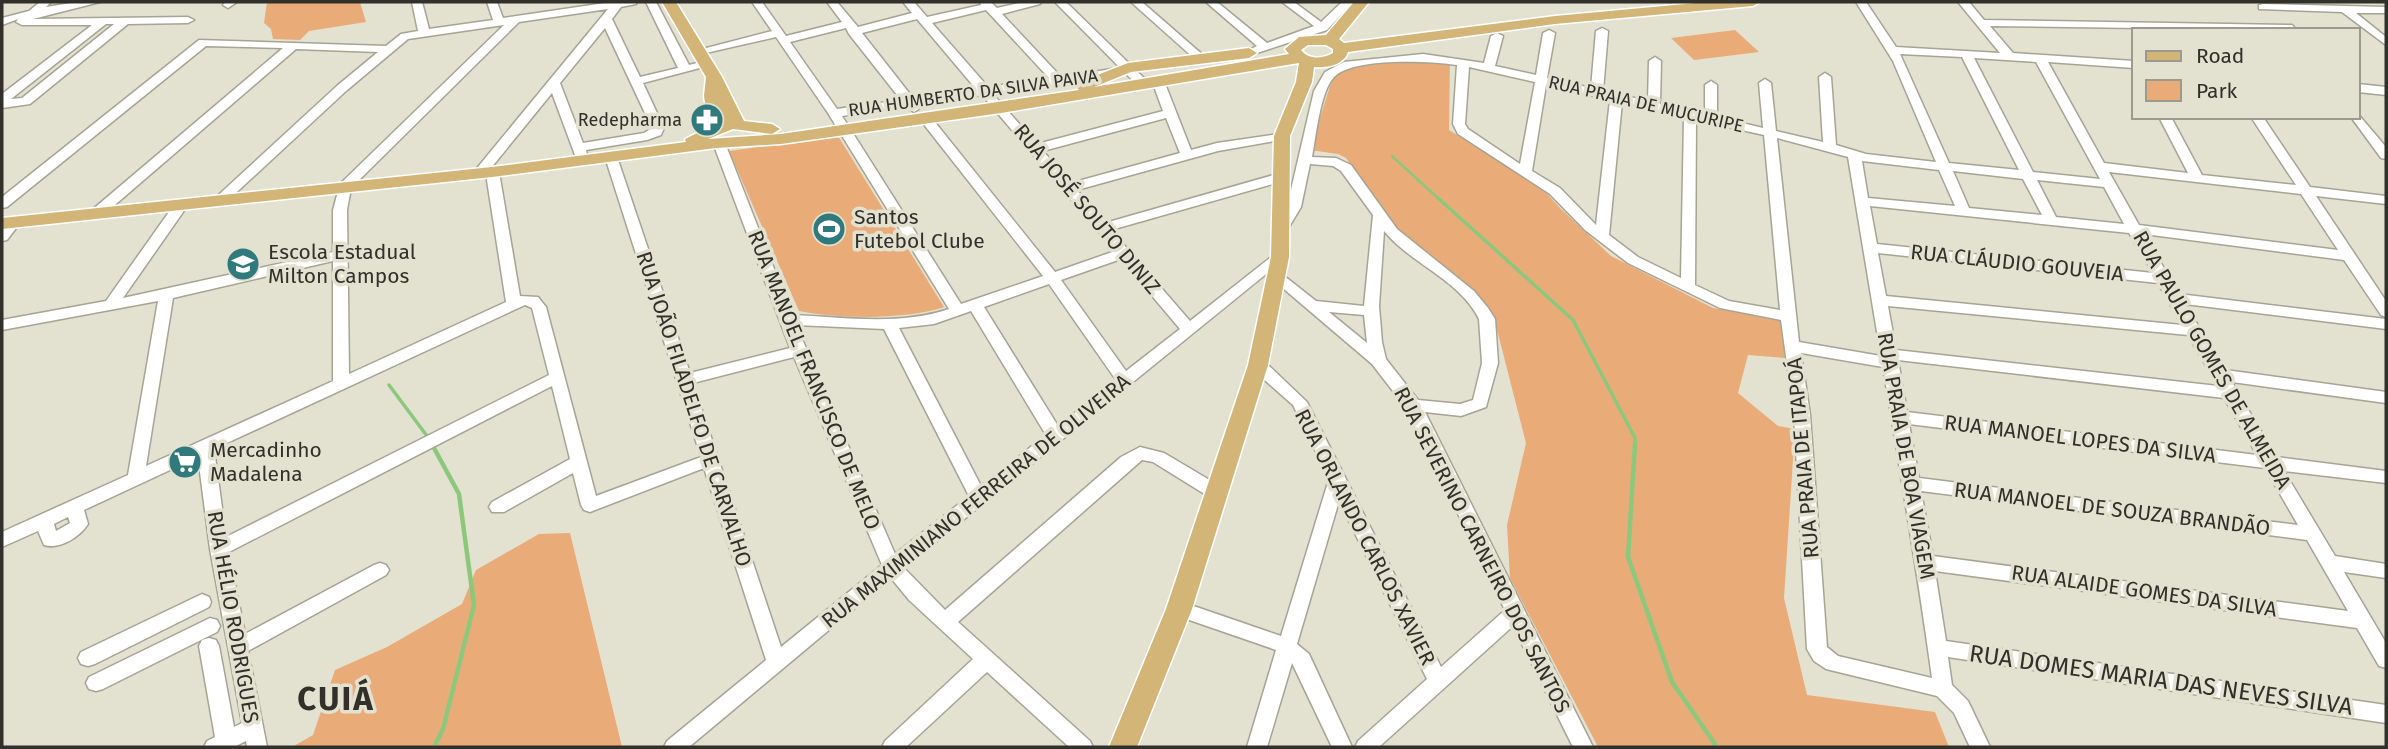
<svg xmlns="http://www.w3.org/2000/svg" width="2388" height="749" font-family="'Fira Sans',sans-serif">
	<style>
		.green { fill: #e9ac78 }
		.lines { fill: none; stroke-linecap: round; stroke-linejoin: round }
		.stream-far2 { stroke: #8cc87c; stroke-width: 2.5 }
		.stream-far1 { stroke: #8cc87c; stroke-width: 3.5 }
		.stream { stroke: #8cc87c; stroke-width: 4.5 }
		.minor-casing { stroke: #a6a494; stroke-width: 3 }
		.major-casing { stroke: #fff; stroke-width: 3 }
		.minor { fill: #fff; fill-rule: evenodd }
		.major { fill: #d3b577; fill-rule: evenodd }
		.labels { text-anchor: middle; stroke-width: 7; stroke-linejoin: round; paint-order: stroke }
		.far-street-label { font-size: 18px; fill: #31302a; stroke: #e3e1d0 }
		.far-poi-label { font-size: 18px; fill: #31302a; stroke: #e3e1d0; text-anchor: end }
		.street-label { font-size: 21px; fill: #31302a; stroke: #e3e1d0 }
		.poi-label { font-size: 21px; fill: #31302a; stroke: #e3e1d0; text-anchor: start }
		.near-street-label { font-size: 24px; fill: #31302a; stroke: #e3e1d0 }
		.near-district-label { font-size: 33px; font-weight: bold; letter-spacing: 2px; fill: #31302a; stroke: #e3e1d0 }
	</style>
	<rect width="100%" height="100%" fill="#e3e1d0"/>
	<!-- green -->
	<g class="green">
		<polygon points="267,2 360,2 366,22 309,31 300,40 273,39 271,29 264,23"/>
		<polygon points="1735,30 1759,52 1694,60 1671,38"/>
		<polygon points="1450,60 1449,130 1540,186 1560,208 1611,256 1713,308 1781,321 1785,358 1748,355 1738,393 1778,426 1795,429 1784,598 1807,695 1935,712 1949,747 1598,747 1510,578 1507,525 1526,443 1495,322 1397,230 1346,158 1338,154 1310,150 1336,67 1351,62"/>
		<path d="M838 136 944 307C906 320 838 319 799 311L729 151Z"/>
		<polygon points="570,533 622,747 292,747 313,735 335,670 387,647 462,604 476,570 539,534"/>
	</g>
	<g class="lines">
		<!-- stream-far2 -->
		<polyline class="stream-far2" points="1392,156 1440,200"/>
		<!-- stream-far1 -->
		<g class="stream-far1">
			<polyline points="1438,198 1573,320 1635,438 1635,446"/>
			<polyline points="389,385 427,436"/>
		</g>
		<!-- stream -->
		<g class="stream">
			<polyline points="1635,444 1628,557 1672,682 1717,747"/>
			<polyline points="434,448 459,494 474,605 443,729 434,747"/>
		</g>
		<defs>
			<g id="minor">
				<path d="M40 2H51L46 7 78 2H100L33 19 188 17 194 20 188 23 128 24 30 104 2 108V94L92 25H22L16 22 18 19 2 25V18L29 11ZM106 24H114L22 98 11 99Z"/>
				<polygon points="225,2 237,2 228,8 223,5"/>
				<path d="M412 2H422L429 29 493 20 487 2H497L503 18 612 2H637L636 4 621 7 612 19 640 77 678 68 646 2H656L689 65 705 61 711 65 643 83 664 128 661 135 647 140 586 150 587 155 581 159 575 155 552 93 491 168 499 172 520 296 538 297 546 307 596 496 701 457 605 157 606 154H616L617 157 690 373 790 348 713 143 714 140H724L725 143 792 315C843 317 899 326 949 309L828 113 776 37 697 55 691 52 772 31 752 2H762L786 36 842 22 827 2H837L858 27 912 13 903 2H914L927 17 981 5 980 2H991L997 8 1024 2H1041L1040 4 1002 14 1061 77 1112 69 1118 73 1112 77 993 94 1037 144 1163 111 1152 81 1158 77 1164 81 1191 150 1217 143 1286 133V139L1218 151 1077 190 1105 223 1277 174H1287V180L1111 230 1190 321 1275 254H1285L1287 257 904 568 945 610 1121 457 1140 447 1164 453 1223 488 1226 493 1223 498H1211L1153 462 1142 460 958 622 1090 741 1093 747H1069L987 672 906 747H882L885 741 973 659 909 600 891 578 689 747H664L667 741 766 660 704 468 590 512 584 510 581 505 573 473 504 512H492L489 507 492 502 570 459 552 386 229 552 245 634 374 565 380 563 386 565 389 570 386 575 248 651 267 747H247L246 741 234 747H204L207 741 215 737 199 646 202 640 209 638 216 640 219 646 234 727 242 723 210 549 198 457 84 510 88 524C80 537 59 550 44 545L38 531 2 547V532L128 475 158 301 2 330V320L106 301 176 202 181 201 188 205 123 298 333 252V210L340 184 504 25 408 39 346 91 225 203H215L213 200 338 85 378 52 296 49 102 216H92L90 213 92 210 283 48 206 46 7 207 2 208V197L199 40 386 46 401 34 418 31ZM608 9 473 173 480 177 486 174 506 302 349 374 347 210 351 188 519 22ZM986 10 1049 78 988 87 932 23ZM917 19 976 89 913 98 862 33ZM605 28 652 128 644 133 583 143 560 83ZM846 28 849 34 901 100 837 109 790 42ZM982 95 1115 251 1055 272 930 116H922V122L1043 276 961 304 842 116 906 106 914 112 920 108 918 105ZM1166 118 1180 153 1071 183 1043 151ZM1121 259 1180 329 1126 371 1061 280ZM333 261V381L146 466 173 298ZM1049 284 1116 380 1058 426 984 307ZM525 305 532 308 549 375 226 537 214 449ZM971 311 1046 435 981 486 899 328 934 324ZM796 325 884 329 969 496 895 554ZM794 357 882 565 781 647 693 383ZM68 517 70 523 56 531 54 524Z"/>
				<polygon points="1055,2 1066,2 1147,81 1147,87 1139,87"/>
				<polygon points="1131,2 1142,2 1204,56 1204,60 1196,60"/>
				<polygon points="1206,2 1217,2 1267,43 1314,26 1282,2 1294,2 1321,22 1342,2 1353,2 1327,30 1251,55 1245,52 1257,46"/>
				<path d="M1856 2H1866L1896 47 2000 53 1958 2H1969L1984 20 2292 25 2294 27 2291 30 1990 26 2013 53 2134 61V68L2048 62 2104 163 2188 173 2159 117H2171L2202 175 2296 185 2251 117H2263L2310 187 2386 196V204L2316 196 2386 301V317L2381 315 2344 260 2144 234 2179 294 2386 319V329L2185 304 2225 370 2386 392V403L2232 382 2276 457 2386 471V483L2284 471 2335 556 2386 564V578L2344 572 2386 643V668L2379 666 2357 628 1935 571 1946 641 2386 705V723L1948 657 1952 685 1968 701 1990 747H1970L1954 713 1937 696 1826 669 1814 661 1807 649 1794 415 1781 320 1720 308 1628 263 1585 230 1550 194 1458 134 1453 124 1457 65C1430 61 1353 57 1334 77 1320 92 1316 137 1312 157L1336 158 1351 165 1397 229 1474 291 1488 308 1495 319 1498 363 1486 407 1461 416 1425 412 1593 747H1573L1513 626 1379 747H1355L1358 741 1427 679 1339 501 1297 644 1309 654 1352 747H1332L1292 663 1267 747H1247L1276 650 1172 614 1170 609 1172 604 1179 601 1281 636 1329 479 1293 405 1252 369 1250 365 1252 361H1264L1307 402 1441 667 1505 610 1406 408 1372 364 1271 278 1273 275H1283L1316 301 1364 306 1373 215 1341 171 1333 166 1310 164 1301 207 1286 232 1281 233 1274 229 1287 207 1314 91 1325 72 1344 62 1423 54 1484 63 1491 36 1497 33 1503 36 1495 66 1536 75 1543 33 1549 30 1555 33 1547 78 1591 88 1596 31 1602 28 1608 31 1603 91 1648 101 1649 61 1655 57 1661 61 1660 104 1705 114V85L1711 81 1717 85V117L1763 128 1759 83 1765 79 1771 83 1776 131 1823 142 1819 77 1825 73 1831 77 1836 145 1866 154 1936 162 1893 61ZM1900 54 1962 57 2019 170 1949 163ZM1974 58 2036 62 2100 179 2033 172ZM1469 67 1535 82 1520 164 1468 129 1465 124ZM1546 85 1610 100 1596 225 1560 188 1532 171ZM1622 102 1684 117 1681 278 1638 257 1609 235ZM1696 120 1764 135 1780 310 1729 301 1695 285ZM1777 138 1848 157 1881 356 1799 342ZM1862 161 1939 170 1955 206 1868 198ZM1953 171 2023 179 2042 215 1969 208ZM2109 172 2301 194 2338 250 2139 225ZM2037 180 2104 187 2124 224 2056 217ZM1870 206 2129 233 2153 273 1877 244ZM1384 231C1411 264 1460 280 1479 319L1482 363 1473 400 1460 404 1418 400 1386 359 1382 342 1379 306ZM1878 253 2158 283 2182 325 1886 296ZM1888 306 2188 335 2218 386 1896 350ZM1329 312 1364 315 1367 343ZM1801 353 1883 367C1900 470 1918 575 1932 678L1838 656 1827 647 1810 415ZM1898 360 2224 398 2257 455 1907 412ZM1909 424 2265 468 2298 525 1919 478ZM1921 491 2307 540 2348 611 1933 556Z"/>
				<polygon points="2263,4 2386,7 2386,13 2356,13 2386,37 2386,45 2342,12 2259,9 2259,5"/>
				<polygon points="2358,84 2386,87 2386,95 2358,92"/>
				<polygon points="2358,114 2386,147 2386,159 2381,158 2351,117 2358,117"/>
				<path d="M13 219 20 223 7 240 2 241C2 231 2 222 13 219Z"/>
				<polygon points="202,594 209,597 211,602 209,607 95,664 88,666 81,664 78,658 81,652"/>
				<polygon points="210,618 217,620 220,626 217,632 103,689 96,691 89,689 86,683 89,677"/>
			</g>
			<path id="major" d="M662 2H676L722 77 744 121 772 124 780 129 772 134 733 129 708 139 781 134 1079 90 1075 86 1077 83 1128 63 1249 48 1257 53 1249 58 1131 72 1094 87 1289 54 1285 49 1299 37 1326 35 1354 2H1369L1339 39 1344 43 1555 16 1707 2H1760L1753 6 1555 24 1348 52C1344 65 1327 68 1314 67L1312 82 1290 136 1289 257 1268 365 1192 609 1137 747H1109L1166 609 1248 365 1271 257 1274 136 1296 82 1299 63 1001 113 781 144 716 148 492 177 2 229V218L492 167 686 142 685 139 709 127 704 96 706 77ZM1308 45H1326L1333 49V53C1322 59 1309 60 1301 50Z"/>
		</defs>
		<!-- minor casing -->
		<use href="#minor" class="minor-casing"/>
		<!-- major casing -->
		<use href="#major" class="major-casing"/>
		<!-- minor -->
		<use href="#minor" class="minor"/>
		<!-- major -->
		<use href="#major" class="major"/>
	</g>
	<!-- icons -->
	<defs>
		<symbol id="pharmacy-disc" viewBox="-11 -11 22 22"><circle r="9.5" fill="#30797c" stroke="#e3e1d0"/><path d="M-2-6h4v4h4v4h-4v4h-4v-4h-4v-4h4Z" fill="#fff"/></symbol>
		<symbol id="stadium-disc" viewBox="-11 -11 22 22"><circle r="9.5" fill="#30797c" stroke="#e3e1d0"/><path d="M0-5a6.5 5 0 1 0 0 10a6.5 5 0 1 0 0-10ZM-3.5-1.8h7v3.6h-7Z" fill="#fff"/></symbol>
		<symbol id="school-disc" viewBox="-11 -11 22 22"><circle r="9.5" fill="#30797c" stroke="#e3e1d0"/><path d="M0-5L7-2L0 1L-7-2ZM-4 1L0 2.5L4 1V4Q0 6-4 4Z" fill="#fff"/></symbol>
		<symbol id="supermarket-disc" viewBox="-11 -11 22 22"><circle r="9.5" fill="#30797c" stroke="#e3e1d0"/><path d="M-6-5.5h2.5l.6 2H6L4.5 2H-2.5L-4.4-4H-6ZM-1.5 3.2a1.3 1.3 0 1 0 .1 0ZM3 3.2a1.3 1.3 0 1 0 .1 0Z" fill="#fff"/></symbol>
	</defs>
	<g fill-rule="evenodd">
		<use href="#pharmacy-disc" x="688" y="101" width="38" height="38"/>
		<use href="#stadium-disc" x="810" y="210" width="38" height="38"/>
		<use href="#school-disc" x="224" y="245" width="38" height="38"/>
		<use href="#supermarket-disc" x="166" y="443" width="38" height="38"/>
	</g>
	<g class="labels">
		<!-- far-street labels -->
		<g class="far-street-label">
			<text transform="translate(973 93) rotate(-8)" y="6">RUA HUMBERTO DA SILVA PAIVA</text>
			<text transform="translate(1646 104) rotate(13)" y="6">RUA PRAIA DE MUCURIPE</text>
		</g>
		<!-- far-poi labels -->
		<g class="far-poi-label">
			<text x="682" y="126">Redepharma</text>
		</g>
		<!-- street labels -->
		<g class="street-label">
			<text transform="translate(1087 209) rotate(50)" y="7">RUA JOSÉ SOUTO DINIZ</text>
			<text transform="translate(2017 263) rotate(6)" y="7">RUA CLÁUDIO GOUVEIA</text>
			<text transform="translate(2212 360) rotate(60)" y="7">RUA PAULO GOMES DE ALMEIDA</text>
			<text transform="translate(814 380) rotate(68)" y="7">RUA MANOEL FRANCISCO DE MELO</text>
			<text transform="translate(694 409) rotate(72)" y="7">RUA JOÃO FILADELFO DE CARVALHO</text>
			<text transform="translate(2080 439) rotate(7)" y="7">RUA MANOEL LOPES DA SILVA</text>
			<text transform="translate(1906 456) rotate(80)" y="7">RUA PRAIA DE BOA VIAGEM</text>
			<text transform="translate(1803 458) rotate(-95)" y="7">RUA PRAIA DE ITAPOÁ</text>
			<text transform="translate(976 501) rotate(-39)" y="7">RUA MAXIMINIANO FERREIRA DE OLIVEIRA</text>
			<text transform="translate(2112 509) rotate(7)" y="7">RUA MANOEL DE SOUZA BRANDÃO</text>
			<text transform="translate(1365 537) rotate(63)" y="7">RUA ORLANDO CARLOS XAVIER</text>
			<text transform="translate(1482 550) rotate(63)" y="7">RUA SEVERINO CARNEIRO DOS SANTOS</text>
			<text transform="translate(2144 591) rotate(8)" y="7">RUA ALAIDE GOMES DA SILVA</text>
			<text transform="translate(233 617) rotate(80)" y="7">RUA HÉLIO RODRIGUES</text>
		</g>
		<!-- poi labels -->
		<g class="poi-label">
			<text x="854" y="224">Santos<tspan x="854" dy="24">Futebol Clube</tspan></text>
			<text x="268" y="259">Escola Estadual<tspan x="268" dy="24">Milton Campos</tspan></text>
			<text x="210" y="457">Mercadinho<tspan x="210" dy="24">Madalena</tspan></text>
		</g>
		<!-- near-street labels -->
		<g class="near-street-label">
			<text transform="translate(2161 680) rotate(8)" y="8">RUA DOMES MARIA DAS NEVES SILVA</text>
		</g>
		<!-- near-district labels -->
		<g class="near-district-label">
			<text x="336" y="710">CUIÁ</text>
		</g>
	</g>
	<!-- border -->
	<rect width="2388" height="749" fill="none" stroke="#31302a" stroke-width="7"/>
	<!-- legend -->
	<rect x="2132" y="28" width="228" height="91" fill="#e3e1d0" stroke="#9c9a8e" stroke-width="2"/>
	<rect x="2146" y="51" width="35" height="10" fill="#d3b577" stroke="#9c9a8e" stroke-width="2"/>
	<text x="2196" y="63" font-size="21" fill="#31302a">Road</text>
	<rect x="2146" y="80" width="35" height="21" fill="#e9ac78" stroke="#9c9a8e" stroke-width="2"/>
	<text x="2196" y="98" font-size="21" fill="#31302a">Park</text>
</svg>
